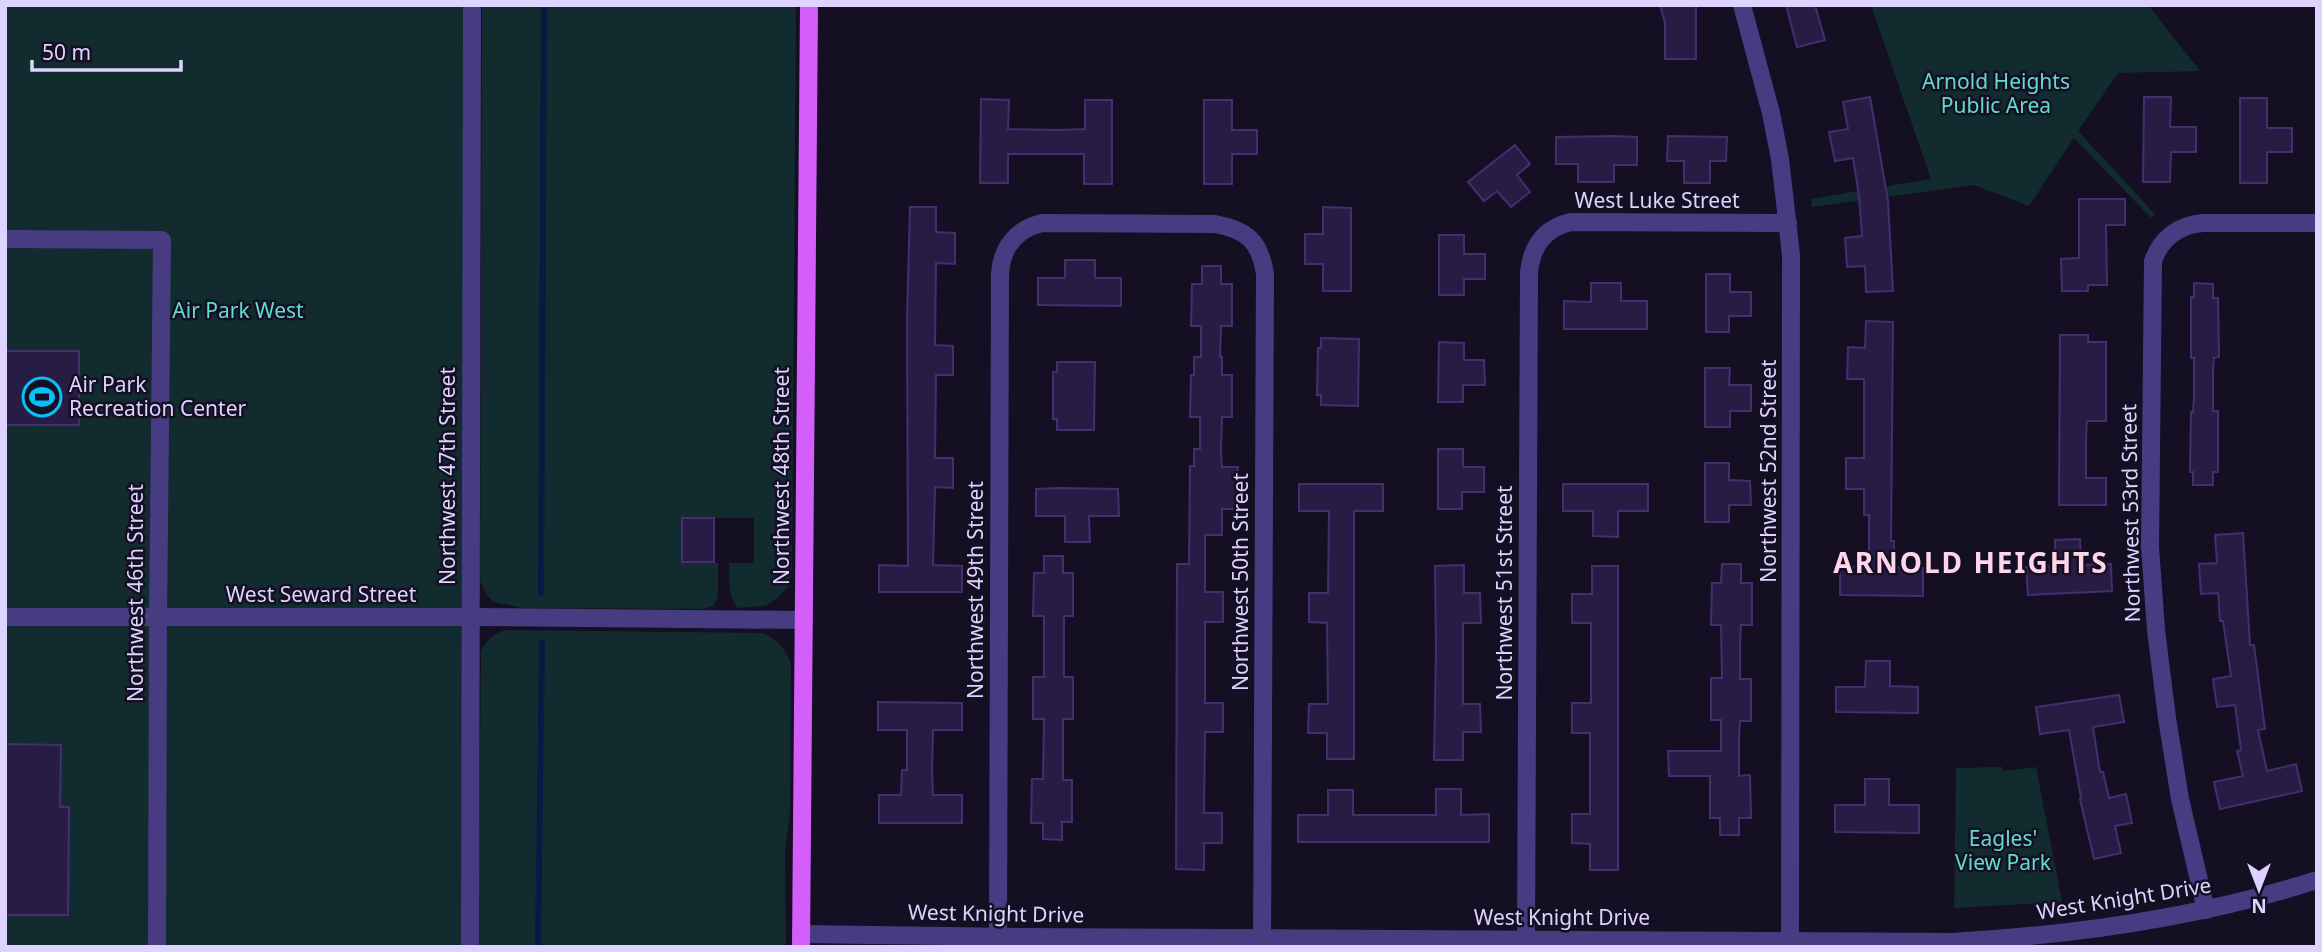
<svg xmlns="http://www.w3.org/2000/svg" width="2322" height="952" font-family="'Noto Sans',sans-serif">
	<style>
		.green { fill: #122b2e }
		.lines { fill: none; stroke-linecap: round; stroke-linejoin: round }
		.stream { stroke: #0b1841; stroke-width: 6 }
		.building { fill: #291c44; stroke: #432e70; stroke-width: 2 }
		.minor { stroke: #473c82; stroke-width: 18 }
		.major { stroke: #d35efa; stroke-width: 18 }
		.labels { text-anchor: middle; stroke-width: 5; stroke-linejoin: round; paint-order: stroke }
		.park-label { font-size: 21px; fill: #61dccc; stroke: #150f24 }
		.street-label { font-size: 21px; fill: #ddd3fe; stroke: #150f24 }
		.poi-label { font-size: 21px; fill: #ddd3fe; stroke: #150f24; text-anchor: start }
		.district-label { font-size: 28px; font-weight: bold; letter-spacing: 2px; fill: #fed5ea; stroke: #150f24 }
	</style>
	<rect width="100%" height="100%" fill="#150f24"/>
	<!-- green -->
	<g class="green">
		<polygon points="5,5 472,5 470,947 5,947"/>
		<path d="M482 5H796L792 568 789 586 776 599 765 606 738 608C727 596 730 579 729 563H754V518H682L714 562 718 563V588L717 598 713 606 704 609 524 608 494 602 486 594 480 581Z"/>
		<polygon points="1871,5 2148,5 2200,71 2118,73 2078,131 2155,214 2151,218 2074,138 2029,206 1974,185 1812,207 1811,199 1931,179"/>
		<path d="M506 630 763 633C777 640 788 650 791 666L790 811 785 853 786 947H478L481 651C487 639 493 634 506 630Z"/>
		<polygon points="2002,767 2003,771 2036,767 2062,902 1954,908 1956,768"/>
	</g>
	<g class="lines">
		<!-- stream -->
		<g class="stream">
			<polyline points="541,593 544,5"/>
			<polyline points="538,947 542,642"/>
		</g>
	</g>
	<!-- building -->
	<g class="building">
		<polygon points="1660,5 1696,5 1696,59 1665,59 1665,23"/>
		<polygon points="1786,5 1815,5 1825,40 1797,47"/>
		<polygon points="1870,97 1888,201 1893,291 1866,292 1865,266 1847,267 1845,238 1862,236 1859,196 1853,158 1835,161 1829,132 1848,129 1843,102"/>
		<polygon points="2144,97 2171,97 2170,127 2196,127 2196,152 2171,152 2170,182 2143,182"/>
		<polygon points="2240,98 2267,98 2267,128 2292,128 2292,152 2267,152 2267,183 2240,183"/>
		<polygon points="981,99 1009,100 1008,129 1059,130 1085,129 1085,100 1112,100 1112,184 1084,184 1084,154 1008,154 1008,183 980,183"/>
		<polygon points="1204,100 1232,100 1232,130 1257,130 1257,154 1232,154 1232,184 1204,184"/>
		<polygon points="1615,136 1637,137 1637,165 1614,165 1614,182 1578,182 1578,164 1556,164 1556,137"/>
		<polygon points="1668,136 1727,137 1726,161 1710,161 1710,183 1684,183 1684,161 1667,161"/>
		<polygon points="1515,145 1530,164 1517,175 1530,192 1511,207 1497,191 1484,201 1468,182"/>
		<polygon points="2079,199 2125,199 2125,225 2106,225 2107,285 2088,285 2088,291 2062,291 2061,259 2079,258"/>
		<polygon points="910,207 936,207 936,232 955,233 955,264 936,263 935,345 953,346 953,375 936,375 935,458 953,458 953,488 935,487 933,565 962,566 962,592 879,592 879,565 908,566 907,318"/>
		<polygon points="1323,207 1351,208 1351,291 1323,291 1323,264 1305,264 1305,234 1323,234"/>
		<polygon points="1439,235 1464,235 1464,254 1485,254 1485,279 1464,279 1464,295 1439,295"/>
		<polygon points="1065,260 1095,260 1095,278 1121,278 1121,306 1038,305 1038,278 1065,278"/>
		<polygon points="1202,266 1221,266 1221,284 1232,284 1232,326 1221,326 1220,357 1222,357 1222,375 1232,375 1232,417 1222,417 1221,449 1222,467 1238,467 1237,509 1222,509 1222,535 1205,535 1205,592 1223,592 1223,622 1205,622 1205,703 1223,703 1223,732 1205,732 1204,813 1222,813 1222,843 1204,843 1204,870 1176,869 1177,564 1189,564 1190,466 1194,466 1194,449 1200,449 1200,417 1190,417 1191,375 1194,375 1194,357 1201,357 1201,326 1191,326 1192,284 1202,284"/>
		<polygon points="1706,274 1730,274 1730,292 1751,292 1751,316 1729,316 1729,332 1706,332"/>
		<polygon points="1591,283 1621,283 1621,301 1647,301 1647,329 1564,329 1564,301 1591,302"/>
		<polygon points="2194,283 2213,284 2213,298 2218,298 2219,357 2214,358 2213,371 2213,411 2218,411 2218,472 2213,472 2213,485 2193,485 2193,472 2190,472 2191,412 2193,412 2194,396 2194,358 2191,358 2191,297 2194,297"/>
		<polygon points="1866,321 1893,322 1891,541 1894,541 1894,567 1923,568 1923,596 1840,595 1840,567 1869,567 1869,515 1864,515 1864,489 1846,489 1846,458 1864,458 1864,379 1847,379 1848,347 1865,348"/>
		<polygon points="2060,335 2088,335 2088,342 2106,342 2106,421 2087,421 2086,439 2086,478 2106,478 2106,505 2059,505"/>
		<polygon points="1321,338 1359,339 1358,406 1321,405 1321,395 1317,395 1318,348 1321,348"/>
		<polygon points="1439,342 1464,343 1464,360 1484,360 1485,385 1463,385 1463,402 1438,402"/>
		<rect x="5" y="351" width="74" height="74"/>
		<polygon points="1057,362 1095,362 1094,430 1057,430 1057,419 1053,419 1053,372 1057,372"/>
		<polygon points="1705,368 1730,368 1729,385 1751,385 1751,411 1730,411 1730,427 1705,427"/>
		<polygon points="1438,449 1463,449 1463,467 1484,467 1484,492 1462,492 1462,509 1438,509"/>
		<polygon points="1705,463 1729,463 1729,480 1750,481 1751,505 1729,505 1729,522 1705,522"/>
		<polygon points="1299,484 1383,484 1383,511 1354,511 1354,759 1327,759 1327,733 1308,733 1309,704 1328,704 1327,623 1309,622 1309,593 1328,593 1329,511 1299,511"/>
		<polygon points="1563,484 1648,484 1648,511 1618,511 1618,537 1593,536 1593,511 1563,511"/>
		<polygon points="1058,488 1118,489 1119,516 1089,516 1090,542 1065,542 1065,516 1036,516 1036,489"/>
		<rect x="682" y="518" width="32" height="44"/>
		<polygon points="2243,533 2250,645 2254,645 2265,729 2258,730 2267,771 2296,764 2302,791 2220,809 2214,782 2243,776 2237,751 2241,750 2235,705 2217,707 2213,679 2231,676 2223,621 2220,621 2218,593 2201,594 2199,564 2217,563 2215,535"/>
		<polygon points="2080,539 2081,565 2111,564 2112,591 2028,595 2026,567 2056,566 2055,540"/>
		<polygon points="1044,556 1063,556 1063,573 1073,573 1073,616 1064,616 1064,677 1073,677 1073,719 1063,719 1063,780 1072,780 1072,822 1062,822 1062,840 1043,839 1043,823 1031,823 1032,779 1043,779 1044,719 1033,719 1033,677 1044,677 1044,616 1033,616 1034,573 1044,573"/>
		<polygon points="1722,564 1741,564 1741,583 1752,583 1752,625 1741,625 1740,643 1740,679 1751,679 1751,721 1740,721 1739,739 1739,776 1750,775 1751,818 1739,818 1739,835 1720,835 1720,818 1710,818 1710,776 1669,776 1668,751 1721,751 1721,720 1711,720 1711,678 1722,678 1721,625 1711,625 1712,583 1721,583"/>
		<polygon points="1464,565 1464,593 1480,593 1481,623 1463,623 1463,704 1480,704 1481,732 1463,732 1463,760 1434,760 1436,649 1435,566"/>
		<polygon points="1592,566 1618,566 1618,870 1590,870 1590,844 1572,843 1572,814 1590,814 1590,733 1572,733 1572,703 1591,703 1591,623 1572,623 1572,594 1592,594"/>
		<polygon points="1866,661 1890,661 1890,686 1918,687 1918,713 1836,712 1836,687 1865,687"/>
		<polygon points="2119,695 2124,722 2093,727 2100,772 2103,772 2109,798 2126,794 2132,823 2115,826 2121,853 2094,859 2080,799 2081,798 2069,730 2040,734 2036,707"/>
		<polygon points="878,702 962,703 962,730 933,730 932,771 933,795 962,795 962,823 879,823 879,795 901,795 902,770 907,770 907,730 878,730"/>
		<polygon points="5,744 61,745 60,807 69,807 68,915 5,915"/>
		<polygon points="1865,779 1889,779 1889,805 1919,805 1919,833 1835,832 1835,805 1865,805"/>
		<polygon points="1436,789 1461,789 1461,815 1489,814 1489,842 1298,842 1298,815 1328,815 1328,790 1353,790 1353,815 1436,815"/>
	</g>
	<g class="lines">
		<!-- minor -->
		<g class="minor">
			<polyline points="1742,5 1771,113 1780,159 1791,255 1790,942"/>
			<polyline points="5,239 162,240 158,618 157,947"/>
			<polyline points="5,617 471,617 804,620"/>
			<path d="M2206 910 2180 799 2167 718 2156 630 2150 547 2153 261C2161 238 2179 225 2203 223H2317"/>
			<path d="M801 934 1019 937 1951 942C2076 935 2198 918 2317 880"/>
			<path d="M998 937 1000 273C1002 247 1017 229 1042 223L1215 224C1247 230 1260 241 1265 274L1262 947"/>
			<path d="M1526 940 1529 272C1532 245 1545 228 1571 222L1788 223"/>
			<polyline points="470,947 472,5"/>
		</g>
		<!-- major -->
		<polyline class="major" points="801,947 809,5"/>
	</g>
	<!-- icons -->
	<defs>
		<symbol id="stadium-ring" viewBox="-11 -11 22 22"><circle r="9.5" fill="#150f24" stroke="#07c1f6" stroke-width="1.5"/><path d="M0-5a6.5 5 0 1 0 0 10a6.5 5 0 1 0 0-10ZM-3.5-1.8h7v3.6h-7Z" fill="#07c1f6"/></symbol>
	</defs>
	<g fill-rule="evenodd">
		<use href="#stadium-ring" x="20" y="375" width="44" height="44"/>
	</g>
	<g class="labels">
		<!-- park labels -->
		<g class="park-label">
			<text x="1996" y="89">Arnold Heights<tspan x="1996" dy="24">Public Area</tspan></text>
			<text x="238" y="318">Air Park West</text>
			<text x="2003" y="846">Eagles'<tspan x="2003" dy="24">View Park</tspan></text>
		</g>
		<!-- street labels -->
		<g class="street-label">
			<text x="1657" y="208">West Luke Street</text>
			<text transform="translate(1769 471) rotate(-90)" y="7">Northwest 52nd Street</text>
			<text transform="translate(448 476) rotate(-90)" y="7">Northwest 47th Street</text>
			<text transform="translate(782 476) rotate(-90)" y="7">Northwest 48th Street</text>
			<text transform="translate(2131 513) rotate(-91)" y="7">Northwest 53rd Street</text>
			<text transform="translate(1241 582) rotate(-90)" y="7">Northwest 50th Street</text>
			<text transform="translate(976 590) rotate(-90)" y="7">Northwest 49th Street</text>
			<text transform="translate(136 593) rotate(-90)" y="7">Northwest 46th Street</text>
			<text transform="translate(1505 593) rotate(-90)" y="7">Northwest 51st Street</text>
			<text x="321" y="602">West Seward Street</text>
			<text transform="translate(2124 899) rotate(-9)" y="7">West Knight Drive</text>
			<text transform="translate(996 914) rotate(1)" y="7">West Knight Drive</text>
			<text x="1562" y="925">West Knight Drive</text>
		</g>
		<!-- poi labels -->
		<g class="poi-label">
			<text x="69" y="392">Air Park<tspan x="69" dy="24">Recreation Center</tspan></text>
		</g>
		<!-- district labels -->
		<g class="district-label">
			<text x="1971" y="573">ARNOLD HEIGHTS</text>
		</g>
	</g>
	<!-- border -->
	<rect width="2322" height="952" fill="none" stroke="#ddd3fe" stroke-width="14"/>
	<!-- north arrow -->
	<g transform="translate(2259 889) rotate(180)" stroke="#150f24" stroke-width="5" paint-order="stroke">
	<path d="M0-5L12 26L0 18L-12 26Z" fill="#ddd3fe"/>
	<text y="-10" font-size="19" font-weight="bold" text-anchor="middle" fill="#ddd3fe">N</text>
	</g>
	<!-- scale -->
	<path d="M32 60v10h149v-10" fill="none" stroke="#ddd3fe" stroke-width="3.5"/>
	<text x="42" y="60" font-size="21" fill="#ddd3fe" stroke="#150f24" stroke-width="5" paint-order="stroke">50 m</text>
</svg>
